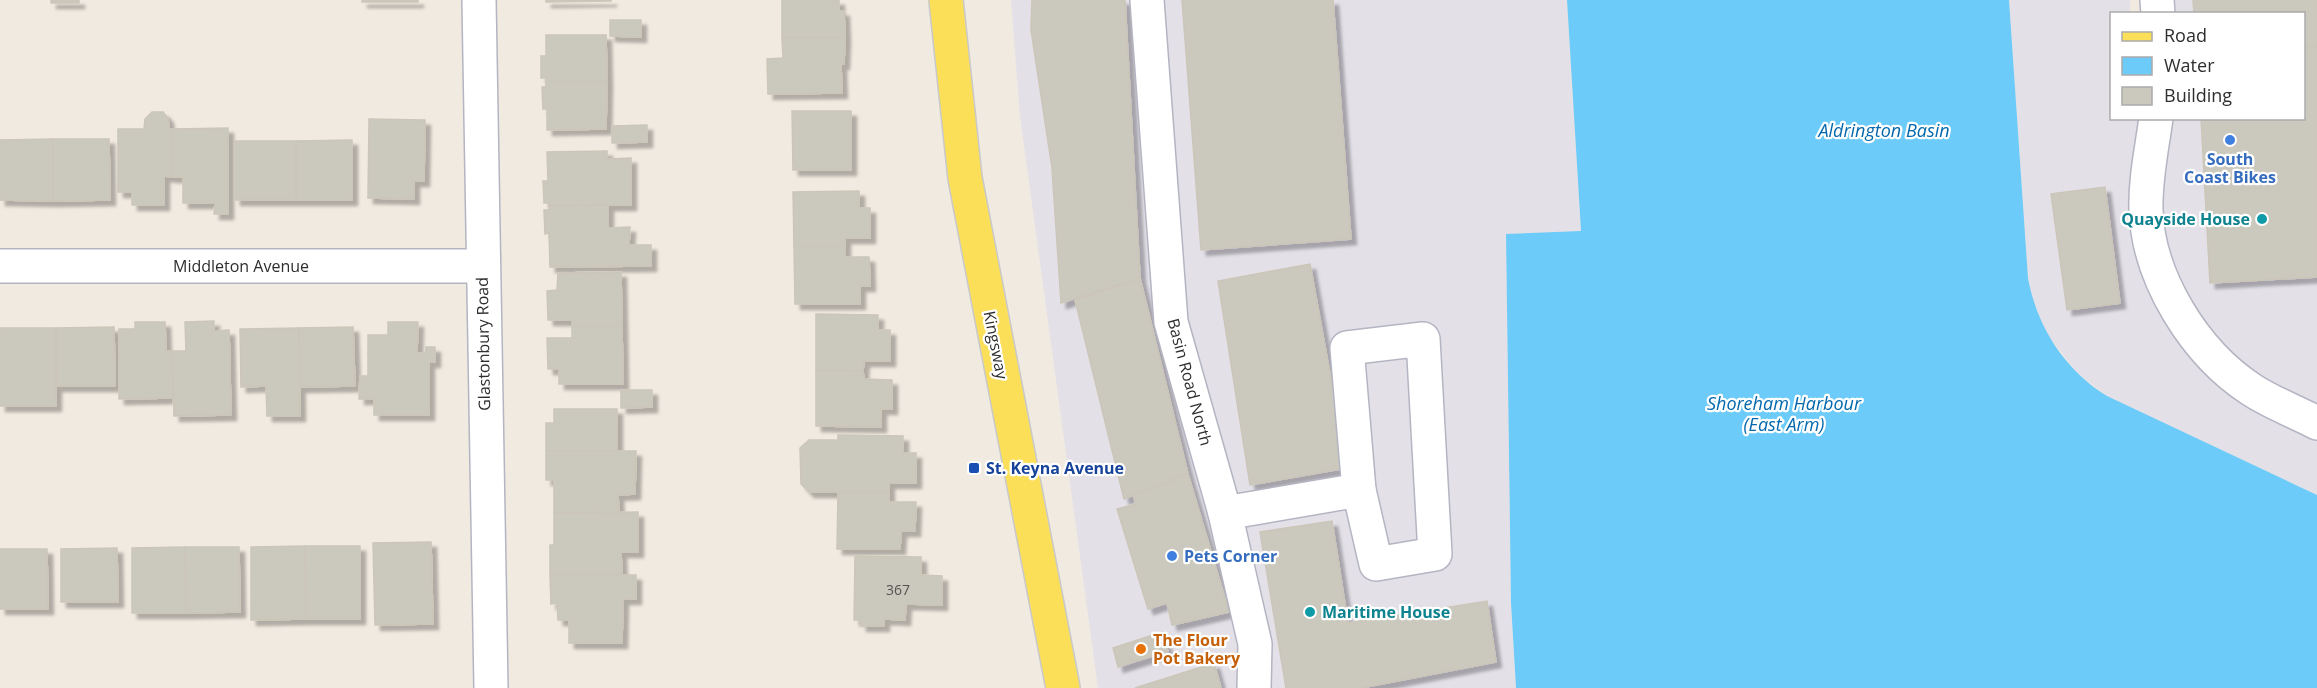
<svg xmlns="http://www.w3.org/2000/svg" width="2317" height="688" font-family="'Open Sans',sans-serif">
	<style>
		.industrial { fill: #e3e0e8 }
		.water { fill: #6ccbf8 }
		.building { fill: #cbc8be; stroke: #ccc6b9; stroke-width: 1.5; filter: url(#shadow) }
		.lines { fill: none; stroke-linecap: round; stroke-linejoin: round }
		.minor-casing { stroke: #b4b5c2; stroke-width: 36 }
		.major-casing { stroke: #c9c9c9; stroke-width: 36 }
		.minor { stroke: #fff; stroke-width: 33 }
		.major { stroke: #fcdf59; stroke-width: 33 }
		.shop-dot { fill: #3f7fe0; stroke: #fff; stroke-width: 2 }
		.culture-dot { fill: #0f9aa8; stroke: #fff; stroke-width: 2 }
		.transit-dot { fill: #1a4fb4; stroke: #fff; stroke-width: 2 }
		.food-dot { fill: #e8710a; stroke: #fff; stroke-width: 2 }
		.labels { text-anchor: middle; stroke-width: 4.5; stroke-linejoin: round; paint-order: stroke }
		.number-label { font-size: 14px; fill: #555452 }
		.shop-label { font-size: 16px; font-weight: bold; fill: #366cbe; stroke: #fff }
		.culture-label { font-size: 16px; font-weight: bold; fill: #0d838f; stroke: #fff; text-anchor: end }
		.street-label { font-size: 16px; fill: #2e2e2e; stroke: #fff }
		.transit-label { font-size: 16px; font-weight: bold; fill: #164399; stroke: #fff; text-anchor: start }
		.food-label { font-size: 16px; font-weight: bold; fill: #c56008; stroke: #fff; text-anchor: start }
		.water-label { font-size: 18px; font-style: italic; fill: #0368ad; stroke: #fff }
	</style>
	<defs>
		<filter id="shadow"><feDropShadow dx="5.5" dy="5.5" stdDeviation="1.5" flood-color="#0004"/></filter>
	</defs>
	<rect width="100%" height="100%" fill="#f0eae0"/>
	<!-- industrial -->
	<g class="industrial">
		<polygon points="1011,0 1567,0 1581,232 1506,235 1511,603 1516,688 1098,688 1020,116"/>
		<polygon points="2009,0 2130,0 2130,13 2112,14 2112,118 2304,118 2304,14 2172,13 2171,0 2317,0 2317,495 2107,396 2077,373 2047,334 2033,301 2028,278"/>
	</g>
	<!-- water -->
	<path class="water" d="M1567 0H2009L2028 278C2037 327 2065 370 2107 396L2317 495V688H1516L1511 603 1506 234 1581 231Z"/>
	<!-- building -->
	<g class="building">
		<rect x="51" y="0" width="28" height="3"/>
		<rect x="362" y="0" width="56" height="2"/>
		<polygon points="546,0 611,0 611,1 546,2"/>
		<polygon points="782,0 839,0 839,11 844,11 845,38 782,38"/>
		<polygon points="1032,0 1125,0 1140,278 1061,303 1052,168 1031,30"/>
		<polygon points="1182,0 1333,0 1351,239 1201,250"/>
		<polygon points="2193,0 2317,0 2317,47 2304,48 2304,14 2194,14"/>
		<polygon points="610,20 641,20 641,37 610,36"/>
		<polygon points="546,35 606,35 607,82 546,82 546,78 541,78 541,56 546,56"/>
		<polygon points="782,38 845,38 844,64 841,64 842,93 768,94 767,59 783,58"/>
		<polygon points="2317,47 2317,277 2210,283 2201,118 2304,118 2304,48"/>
		<polygon points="546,82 607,82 606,129 547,130 547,109 543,109 542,87 546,87"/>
		<polygon points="792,111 851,111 851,170 793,170"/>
		<polygon points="152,112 163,112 168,118 169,129 172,129 172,177 164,176 164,205 132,205 132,192 118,192 118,129 144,129 145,119"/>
		<polygon points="369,119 425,120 424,181 414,181 414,199 368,198"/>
		<polygon points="647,125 647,142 612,143 612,126"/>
		<polygon points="228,128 228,214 214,214 215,203 183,203 183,177 172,177 172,129"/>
		<polygon points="53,139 109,139 110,200 53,201"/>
		<polygon points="53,139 53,201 0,200 0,140"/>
		<polygon points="352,140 352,200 296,200 296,141"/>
		<rect x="235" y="141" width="61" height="59"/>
		<polygon points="607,151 607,159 631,158 631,205 549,206 548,203 544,203 543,181 548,181 547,152"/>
		<polygon points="2105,187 2120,303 2067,310 2051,194"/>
		<polygon points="859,191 859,208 870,208 870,238 845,238 845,247 794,247 793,192"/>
		<polygon points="608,205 608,228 630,227 629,245 651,245 651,266 550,267 549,233 545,234 544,210 549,210 549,206"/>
		<polygon points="794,247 845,247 845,257 869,257 870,286 860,286 860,304 795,304"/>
		<polygon points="1310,264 1347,468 1250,485 1218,281"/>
		<polygon points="621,272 622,327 572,327 572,320 548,320 547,291 557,290 558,273"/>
		<polygon points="1140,278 1188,474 1124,499 1075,300"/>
		<polygon points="816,314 878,315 878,330 890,330 890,361 864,361 863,371 816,370"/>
		<polygon points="214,321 214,331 229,330 231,415 174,416 172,351 186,351 185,322"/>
		<polygon points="135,322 165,322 166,351 172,351 173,398 119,399 119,329 135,329"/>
		<polygon points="388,322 418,322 417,353 425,353 426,347 435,347 435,362 429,362 429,415 374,415 374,399 359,399 360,376 368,376 368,335 388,335"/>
		<polygon points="114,327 115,386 57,386 56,328"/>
		<polygon points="353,327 355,386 300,387 299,328"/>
		<polygon points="572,327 622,327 623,384 559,384 559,369 548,369 547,338 572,338"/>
		<rect x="0" y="328" width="56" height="78"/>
		<polygon points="299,328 300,416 267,416 266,386 241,387 240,329"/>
		<polygon points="816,370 863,371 864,379 892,380 892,409 881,409 881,427 816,426"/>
		<polygon points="621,390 652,390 652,407 621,408"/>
		<polygon points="554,409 617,409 617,451 546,451 546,423 554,423"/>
		<polygon points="838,435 903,436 903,453 916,453 916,483 889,483 889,492 809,492 801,484 800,448 809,440 838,440"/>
		<polygon points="546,451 636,451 635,494 618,495 619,512 554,513 554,480 546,480"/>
		<polygon points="1188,474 1229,612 1172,625 1167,603 1148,609 1117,509 1136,504 1133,495"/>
		<polygon points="838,492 889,492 889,502 916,502 915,531 901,531 900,549 837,549"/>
		<polygon points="638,512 638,552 621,552 622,575 550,575 550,545 554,545 554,513"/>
		<polygon points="1332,521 1348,623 1487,601 1496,662 1361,688 1286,688 1260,532"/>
		<polygon points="431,542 433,624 375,625 373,543"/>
		<polygon points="305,546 360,546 360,619 306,619"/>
		<polygon points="305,546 306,619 251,620 251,547"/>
		<polygon points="185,547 239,547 240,612 186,613"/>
		<polygon points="185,547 186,613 132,613 132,548"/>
		<polygon points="117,548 118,602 61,602 61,549"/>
		<polygon points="0,549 47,549 48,609 0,609"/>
		<polygon points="855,556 921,557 921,575 942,576 942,605 906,604 905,620 884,619 884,626 861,626 861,620 854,620"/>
		<polygon points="550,575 636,575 636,599 623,599 622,643 569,643 569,620 558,620 557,603 551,604"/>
		<polygon points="1162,632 1168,651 1118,667 1113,648"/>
		<polygon points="1214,663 1221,688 1135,688"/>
	</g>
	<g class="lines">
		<defs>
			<g id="minor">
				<polyline points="479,0 491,688"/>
				<polyline points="1147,0 1171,322 1225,513 1255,644 1254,688"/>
				<polyline points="2157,0 2158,14"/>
				<path d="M2156 118C2152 148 2145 179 2146 210 2148 278 2195 353 2252 390 2272 403 2296 412 2317 423"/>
				<polyline points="0,266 481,266"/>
				<polygon points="1423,339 1435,554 1376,564 1359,490 1347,348"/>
				<polyline points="1225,513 1359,490"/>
			</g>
			<polyline id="major" points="946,0 965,178 1063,688"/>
		</defs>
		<!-- minor casing -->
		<use href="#minor" class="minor-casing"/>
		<!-- major casing -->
		<use href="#major" class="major-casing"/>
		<!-- minor -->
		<use href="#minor" class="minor"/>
		<!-- major -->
		<use href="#major" class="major"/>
	</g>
	<!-- markers -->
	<g class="shop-dot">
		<circle cx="2230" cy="140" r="6"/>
		<circle cx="1172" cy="556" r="6"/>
	</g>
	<g class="culture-dot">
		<circle cx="2262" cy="219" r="6"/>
		<circle cx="1310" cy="612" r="6"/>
	</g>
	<rect class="transit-dot" x="968" y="462" width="12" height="12" rx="3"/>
	<circle class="food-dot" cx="1141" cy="649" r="6"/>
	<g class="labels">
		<!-- number labels -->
		<g class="number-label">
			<text x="898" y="595">367</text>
		</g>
		<!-- shop labels -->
		<g class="shop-label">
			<text x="2230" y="165">South<tspan x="2230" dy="18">Coast Bikes</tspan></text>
			<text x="1184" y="562" text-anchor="start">Pets Corner</text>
		</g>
		<!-- culture labels -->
		<g class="culture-label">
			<text x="2250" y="225">Quayside House</text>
			<text x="1322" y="618" text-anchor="start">Maritime House</text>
		</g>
		<!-- street labels -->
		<g class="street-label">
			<text x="241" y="272">Middleton Avenue</text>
			<text transform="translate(483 344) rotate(-91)" y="6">Glastonbury Road</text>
			<text transform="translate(996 345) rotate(79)" y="6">Kingsway</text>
			<text transform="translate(1190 382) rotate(75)" y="6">Basin Road North</text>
		</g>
		<!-- transit labels -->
		<g class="transit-label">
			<text x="986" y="474">St. Keyna Avenue</text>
		</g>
		<!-- food labels -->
		<g class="food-label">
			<text x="1153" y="646">The Flour<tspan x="1153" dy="18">Pot Bakery</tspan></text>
		</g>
		<!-- water labels -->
		<g class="water-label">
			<text x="1884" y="137">Aldrington Basin</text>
			<text x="1784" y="410">Shoreham Harbour<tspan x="1784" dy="21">(East Arm)</tspan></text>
		</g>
	</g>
	<!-- legend -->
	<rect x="2110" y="12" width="195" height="108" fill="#ffffff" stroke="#ababab" stroke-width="1.5"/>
	<rect x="2122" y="32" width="30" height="9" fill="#fcdf59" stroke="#ababab" stroke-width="1.5"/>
	<text x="2164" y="42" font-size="18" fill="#2e2e2e">Road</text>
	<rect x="2122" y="57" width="30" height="18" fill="#6ccbf8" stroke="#ababab" stroke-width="1.5"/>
	<text x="2164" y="72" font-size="18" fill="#2e2e2e">Water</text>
	<rect x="2122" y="87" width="30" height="18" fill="#cbc8be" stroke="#ababab" stroke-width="1.5"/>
	<text x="2164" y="102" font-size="18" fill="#2e2e2e">Building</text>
</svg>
